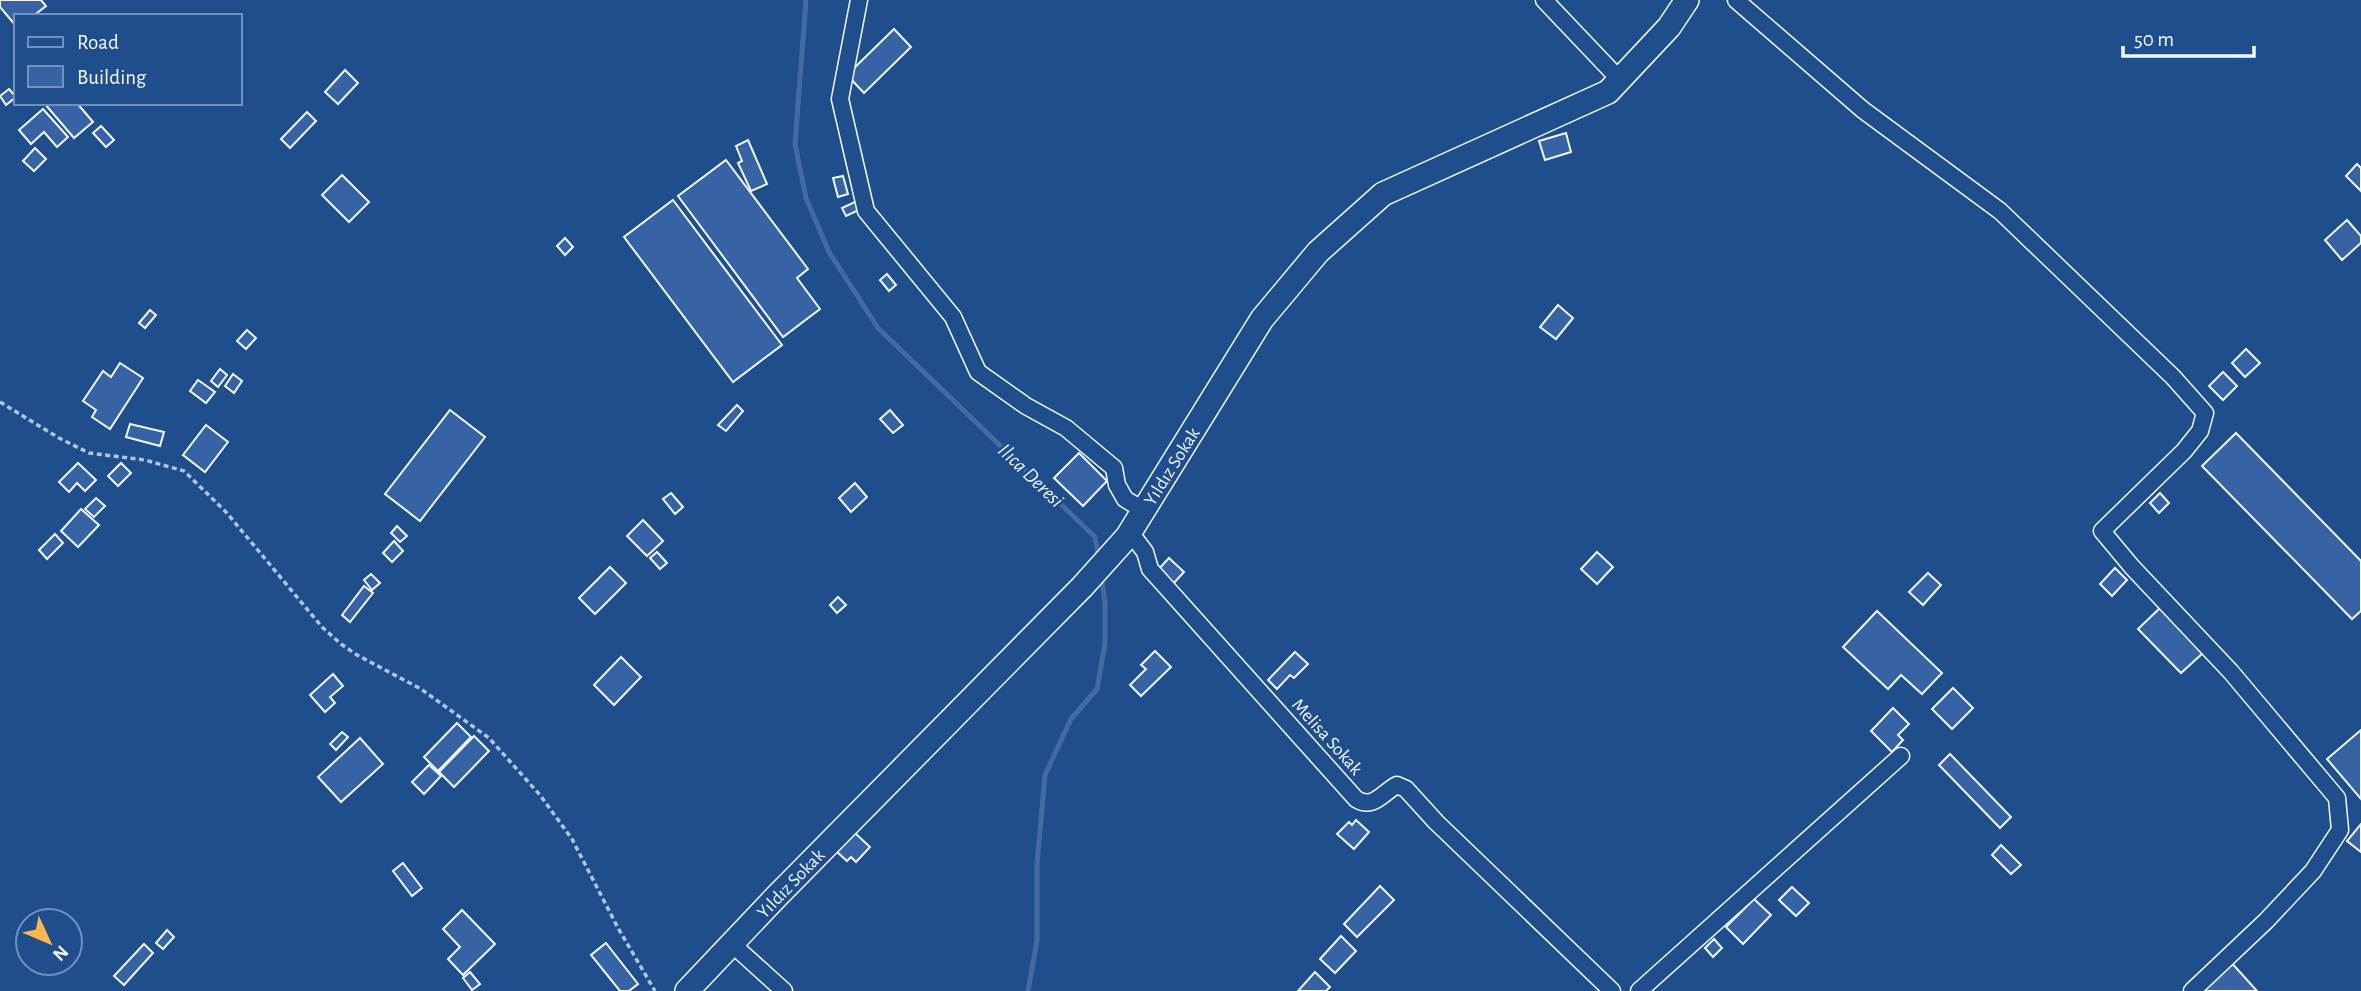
<svg xmlns="http://www.w3.org/2000/svg" width="2361" height="991" font-family="'Alegreya Sans',sans-serif">
	<style>
		.lines { fill: none; stroke-linecap: round; stroke-linejoin: round }
		.stream { stroke: #446ba0; stroke-width: 5 }
		.building { fill: #3563a3; stroke: #f2f6ff; stroke-width: 2 }
		.street-casing { stroke: #f2f6ff; stroke-width: 19 }
		.secondary-casing { stroke: #f2f6ff; stroke-width: 26 }
		.path { stroke: #b3c4dc; stroke-width: 3.5; stroke-dasharray: 5 3.5; stroke-linecap: butt }
		.street { stroke: #1f4e8c; stroke-width: 16 }
		.secondary { stroke: #1f4e8c; stroke-width: 23 }
		.labels { text-anchor: middle; stroke-width: 5; stroke-linejoin: round; paint-order: stroke }
		.street-label { font-size: 19px; fill: #f2f6ff; stroke: #1f4e8c }
		.water-label { font-size: 21px; font-style: italic; fill: #f2f6ff; stroke: #1f4e8c }
	</style>
	<rect width="100%" height="100%" fill="#1f4e8c"/>
	<g class="lines">
		<!-- stream -->
		<g class="stream">
			<polyline points="806,0 795,144 806,198 829,252 878,328 1095,537 1099,559"/>
			<polyline points="1028,991 1037,940 1037,864 1045,775 1071,719 1097,689 1105,643 1105,602 1101,575"/>
		</g>
	</g>
	<!-- building -->
	<g class="building">
		<polygon points="0,0 41,0 46,6 33,16 16,16 16,26 0,7"/>
		<polygon points="894,29 911,47 864,93 847,75"/>
		<polygon points="345,70 358,83 338,104 325,92"/>
		<polygon points="9,89 16,97 6,105 0,96"/>
		<polygon points="44,103 77,103 93,122 74,138"/>
		<polygon points="43,109 68,137 57,147 44,132 31,144 19,130"/>
		<polygon points="307,112 316,121 290,148 281,139"/>
		<polygon points="101,126 114,140 106,147 93,133"/>
		<polygon points="1566,133 1571,152 1545,160 1539,141"/>
		<polygon points="748,140 767,184 751,191 738,163 742,161 736,146"/>
		<polygon points="35,148 46,159 34,171 23,161"/>
		<polygon points="726,160 808,269 797,278 820,309 783,337 678,196"/>
		<polygon points="2357,164 2361,168 2361,191 2346,176"/>
		<polygon points="342,175 369,202 349,222 322,195"/>
		<polygon points="843,176 848,194 838,197 833,178"/>
		<polygon points="673,200 782,345 733,382 624,237"/>
		<polygon points="857,201 861,209 846,216 842,208"/>
		<polygon points="2347,220 2361,236 2361,243 2342,260 2325,240"/>
		<polygon points="565,238 573,247 565,255 557,246"/>
		<polygon points="887,274 896,285 889,291 880,280"/>
		<polygon points="1558,305 1573,318 1556,339 1540,327"/>
		<polygon points="150,310 156,315 145,328 139,323"/>
		<polygon points="247,330 256,338 246,349 237,341"/>
		<polygon points="2246,349 2260,363 2245,377 2232,363"/>
		<polygon points="120,363 143,378 110,429 92,417 96,410 83,401 103,371 111,377"/>
		<polygon points="220,369 227,375 218,387 211,381"/>
		<polygon points="2223,372 2237,386 2223,400 2209,386"/>
		<polygon points="233,374 242,381 234,393 225,386"/>
		<polygon points="198,380 215,392 206,403 190,391"/>
		<polygon points="737,405 743,411 726,431 718,425"/>
		<polygon points="450,410 485,437 420,521 385,494"/>
		<polygon points="890,410 903,425 893,433 880,419"/>
		<polygon points="130,424 164,432 160,446 126,437"/>
		<polygon points="206,425 228,442 205,472 183,455"/>
		<polygon points="2236,433 2361,561 2361,611 2352,619 2202,466"/>
		<polygon points="1079,453 1107,481 1083,506 1054,478"/>
		<polygon points="78,463 96,480 85,491 77,483 69,492 59,482"/>
		<polygon points="121,463 131,473 118,486 108,476"/>
		<polygon points="855,483 867,497 851,512 839,498"/>
		<polygon points="671,493 683,507 675,514 663,499"/>
		<polygon points="2160,493 2169,503 2159,513 2150,503"/>
		<polygon points="96,498 105,506 94,517 85,509"/>
		<polygon points="81,509 99,525 78,547 61,531"/>
		<polygon points="643,520 663,541 647,556 627,536"/>
		<polygon points="397,526 407,536 400,542 391,533"/>
		<polygon points="55,534 63,543 47,559 39,550"/>
		<polygon points="394,541 403,551 392,562 383,553"/>
		<polygon points="657,552 667,563 660,569 650,558"/>
		<polygon points="1597,552 1613,567 1597,584 1581,569"/>
		<polygon points="1169,558 1184,572 1172,585 1157,571"/>
		<polygon points="610,567 626,583 595,614 579,598"/>
		<polygon points="2115,568 2127,580 2112,596 2100,584"/>
		<polygon points="1928,573 1941,585 1923,605 1909,592"/>
		<polygon points="371,574 380,583 372,590 364,580"/>
		<polygon points="364,586 373,593 350,622 342,615"/>
		<polygon points="838,597 846,605 837,613 830,605"/>
		<polygon points="2160,608 2203,653 2181,673 2138,629"/>
		<polygon points="1877,611 1942,673 1922,694 1901,675 1888,689 1843,647"/>
		<polygon points="1155,651 1171,667 1141,696 1130,685 1146,669 1141,665"/>
		<polygon points="1295,652 1308,664 1294,678 1290,675 1277,689 1268,680"/>
		<polygon points="621,657 641,677 614,705 594,685"/>
		<polygon points="333,674 343,686 330,697 335,703 325,712 310,695"/>
		<polygon points="1953,688 1973,708 1952,729 1932,709"/>
		<polygon points="1893,708 1909,724 1898,735 1903,740 1892,752 1871,731"/>
		<polygon points="457,723 471,737 438,771 424,757"/>
		<polygon points="2361,730 2361,799 2327,759"/>
		<polygon points="342,732 348,737 336,750 330,744"/>
		<polygon points="474,736 489,751 454,787 439,772"/>
		<polygon points="360,738 383,764 341,802 318,777"/>
		<polygon points="1950,754 2011,817 2000,828 1939,765"/>
		<polygon points="429,765 441,776 424,794 412,782"/>
		<polygon points="1356,820 1369,832 1354,849 1337,834 1349,822 1352,825"/>
		<polygon points="2361,824 2361,852 2347,841"/>
		<polygon points="854,832 870,847 856,862 851,857 847,861 836,851"/>
		<polygon points="2001,845 2021,865 2011,874 1992,855"/>
		<polygon points="403,863 422,888 412,896 393,871"/>
		<polygon points="1380,886 1394,900 1357,937 1344,924"/>
		<polygon points="1792,887 1809,903 1796,916 1779,900"/>
		<polygon points="1754,899 1771,915 1743,944 1726,927"/>
		<polygon points="462,910 495,944 463,975 448,959 460,947 443,929"/>
		<polygon points="167,930 174,937 163,949 156,943"/>
		<polygon points="1341,936 1356,951 1335,973 1320,959"/>
		<polygon points="1714,939 1722,948 1713,957 1705,948"/>
		<polygon points="606,943 638,984 629,991 620,991 591,955"/>
		<polygon points="144,944 153,953 124,985 114,976"/>
		<polygon points="2229,960 2257,991 2196,991"/>
		<polygon points="470,972 480,984 472,990 463,978"/>
		<polygon points="1315,972 1330,987 1326,991 1298,991"/>
	</g>
	<g class="lines">
		<defs>
			<g id="street">
				<polyline points="859,0 840,99 866,211 953,317 978,372 1026,406 1066,428 1114,468 1117,485 1125,499 1143,510"/>
				<polyline points="1544,0 1620,80"/>
				<polyline points="1736,0 1863,110 2000,211 2173,377 2205,413 2200,431 2184,451 2102,531 2132,567 2231,672 2337,798 2340,830 2313,871 2266,921 2192,991"/>
				<path d="M1130 532 1145 552 1150 569 1356 799C1373 810 1382 793 1397 785L1406 789 1436 822 1612 991"/>
				<polyline points="732,944 784,991"/>
				<polyline points="1639,991 1901,756"/>
			</g>
			<polyline id="secondary" points="687,991 777,896 1082,587 1127,537 1262,319 1318,252 1383,194 1608,92 1669,27 1687,0"/>
		</defs>
		<!-- street casing -->
		<use href="#street" class="street-casing"/>
		<!-- secondary casing -->
		<use href="#secondary" class="secondary-casing"/>
		<!-- path -->
		<polyline class="path" points="0,402 59,438 89,453 145,460 184,471 226,512 322,627 341,644 357,655 421,689 489,738 540,795 572,839 618,928 655,991"/>
		<!-- street -->
		<use href="#street" class="street"/>
		<!-- secondary -->
		<use href="#secondary" class="secondary"/>
	</g>
	<g class="labels">
		<!-- street labels -->
		<g class="street-label">
			<text transform="translate(1171 466) rotate(-58)" y="7">Yıldız Sokak</text>
			<text transform="translate(1328 736) rotate(48)" y="7">Melisa Sokak</text>
			<text transform="translate(790 883) rotate(-46)" y="7">Yıldız Sokak</text>
		</g>
		<!-- water labels -->
		<g class="water-label">
			<text transform="translate(1031 475) rotate(44)" y="7">Ilıca Deresi</text>
		</g>
	</g>
	<!-- legend -->
	<rect x="14" y="14" width="228" height="91" fill="#1f4e8c" stroke="#7391ba" stroke-width="2"/>
	<rect x="28" y="37" width="35" height="10" fill="#1f4e8c" stroke="#7391ba" stroke-width="2"/>
	<text x="77" y="49" font-size="21" fill="#f2f6ff">Road</text>
	<rect x="28" y="66" width="35" height="21" fill="#3563a3" stroke="#7391ba" stroke-width="2"/>
	<text x="77" y="84" font-size="21" fill="#f2f6ff">Building</text>
	<!-- north arrow -->
	<g transform="translate(49 942) rotate(134)"><circle r="33" fill="#1f4e8c" stroke="#7391ba" stroke-width="2"/>
	<path d="M0-5L12 26L0 18L-12 26Z" fill="#ffb74d"/>
	<text y="-10" font-size="19" font-weight="bold" text-anchor="middle" fill="#f2f6ff">N</text>
	</g>
	<!-- scale -->
	<path d="M2123 46v10h131v-10" fill="none" stroke="#f2f6ff" stroke-width="3.5"/>
	<text x="2134" y="46" font-size="21" fill="#f2f6ff" stroke="#1f4e8c" stroke-width="5" paint-order="stroke">50 m</text>
</svg>
